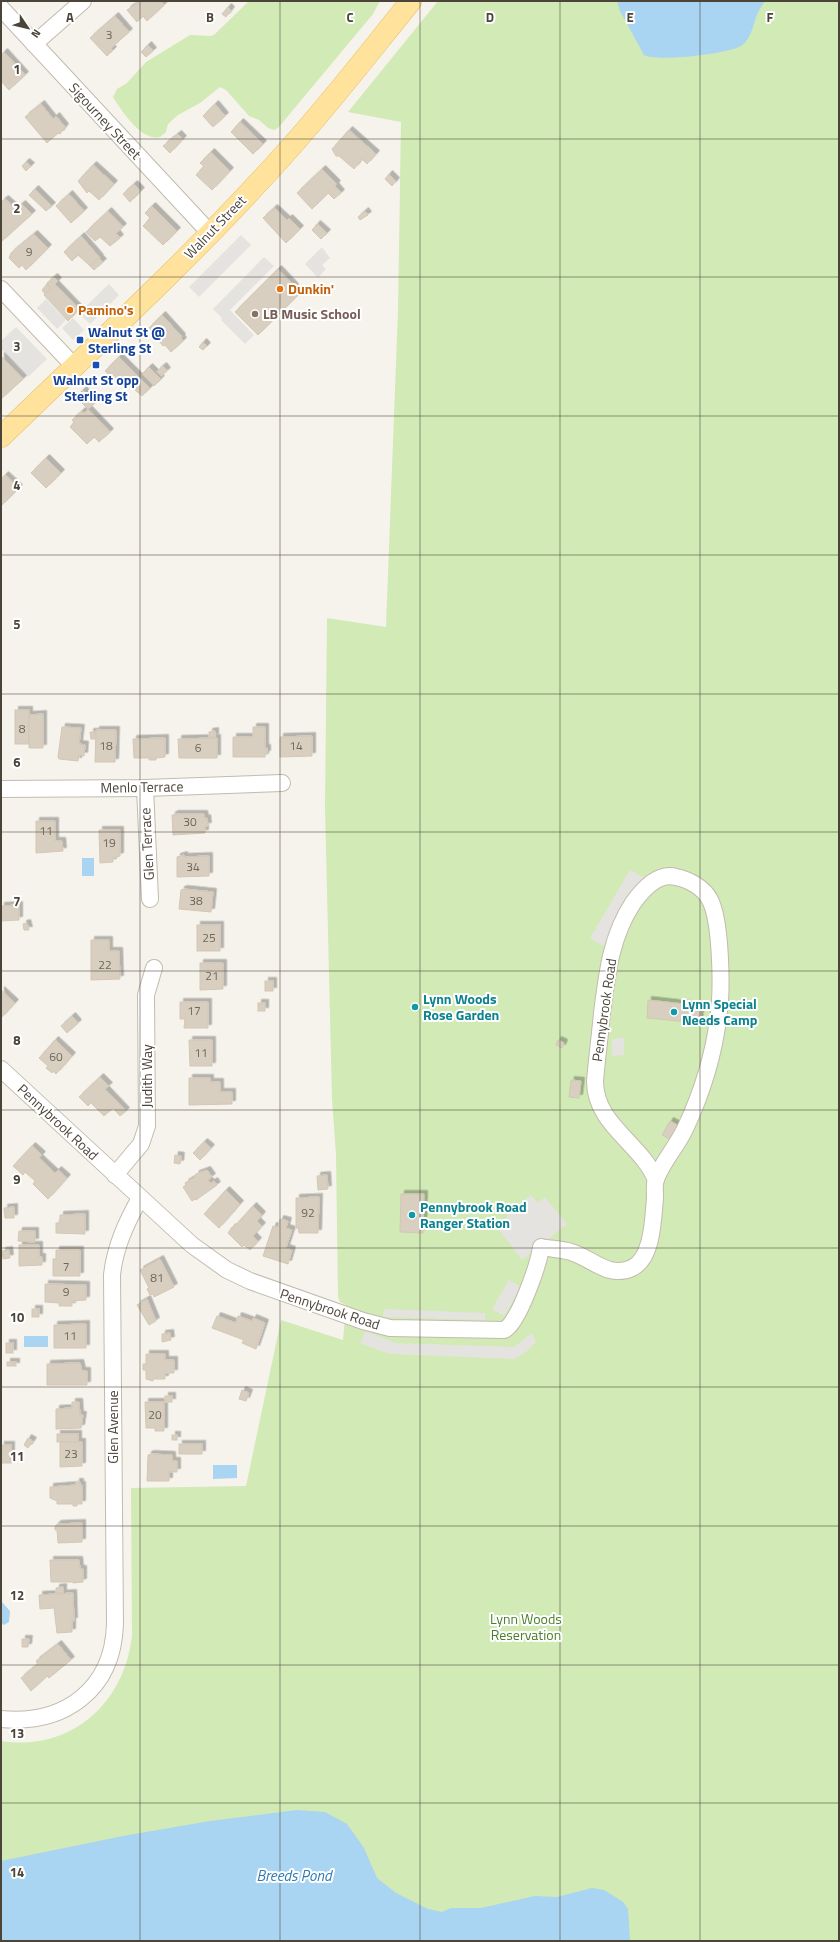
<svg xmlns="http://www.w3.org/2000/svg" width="840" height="1942" font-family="'Titillium Web',sans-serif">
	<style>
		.green { fill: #d2eab5 }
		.parking { fill: #e5e3e0 }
		.water { fill: #a9d4f2 }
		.building { fill: #d8cfc1; stroke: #d3c7b4; filter: url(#shadow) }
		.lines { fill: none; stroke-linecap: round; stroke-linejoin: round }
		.minor-casing { stroke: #c2bbae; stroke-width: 18 }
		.major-casing { stroke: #e6c16a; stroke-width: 22 }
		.minor { stroke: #fff; stroke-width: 16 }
		.major { stroke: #ffe39c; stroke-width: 21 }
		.grid { fill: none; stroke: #4b4439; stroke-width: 1; stroke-opacity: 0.55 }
		.food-dot { fill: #e8710a; stroke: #fff; stroke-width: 1.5 }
		.education-dot { fill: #8d6e63; stroke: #fff; stroke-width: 1.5 }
		.transit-dot { fill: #1a4fb4; stroke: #fff; stroke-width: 1.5 }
		.culture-dot { fill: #0f9aa8; stroke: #fff; stroke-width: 1.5 }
		.labels { text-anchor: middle; stroke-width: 4; stroke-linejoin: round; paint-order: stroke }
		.number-label { font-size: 12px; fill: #6e675b }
		.street-label { font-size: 14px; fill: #4b4439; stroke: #fff }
		.food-label { font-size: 14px; font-weight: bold; fill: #c56008; stroke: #fff; text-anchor: start }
		.education-label { font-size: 14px; font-weight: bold; fill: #785e54; stroke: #fff; text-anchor: start }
		.transit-label { font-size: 14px; font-weight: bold; fill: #164399; stroke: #fff; text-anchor: start }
		.culture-label { font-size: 14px; font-weight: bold; fill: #0d838f; stroke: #fff; text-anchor: start }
		.park-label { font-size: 14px; fill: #4a7f2a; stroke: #fff }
		.water-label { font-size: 15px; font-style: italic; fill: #2e7ab2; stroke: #fff }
		.grid-label { font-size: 13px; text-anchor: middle; font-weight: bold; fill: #4b4439; stroke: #fff; stroke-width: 4; stroke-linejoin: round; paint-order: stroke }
	</style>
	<defs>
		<filter id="shadow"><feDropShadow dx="3.5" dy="-3.5" stdDeviation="0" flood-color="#0004"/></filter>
	</defs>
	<rect width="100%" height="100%" fill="#f6f3ec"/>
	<!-- green -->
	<g class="green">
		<path d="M249 1H380L373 14 278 128 274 130 268 128 259 120 249 116 226 90 220 87 200 103 178 115 168 124 166 132 160 137C142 142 121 110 113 97L117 89 127 83 146 62 190 35 211 36 215 34Z"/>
		<path d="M438 1H839V1941H1V1741C71 1752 125 1703 132 1635L131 1488 246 1486 281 1320 343 1340 346 1305 340 1302 338 1297 336 1155 332 1099 325 807 327 618 386 627 398 310 401 122 348 112Z"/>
	</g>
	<!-- parking -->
	<g class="parking">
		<polygon points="241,235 251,245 199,297 189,287"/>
		<polygon points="322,247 330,258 322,265 326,269 318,278 305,264"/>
		<polygon points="264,257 274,266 230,310 254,335 245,344 221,320 222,318 213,309"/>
		<polygon points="109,284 119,295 90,324 79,313"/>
		<polygon points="46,299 66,320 57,329 37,308"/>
		<polygon points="73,318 84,330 73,340 62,328"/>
		<polygon points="16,327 47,359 28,377 1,349 1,341"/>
		<polygon points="630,870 643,877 603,946 590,938"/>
		<polygon points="624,1038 624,1055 612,1056 612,1039"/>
		<polygon points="531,1195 538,1203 545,1197 567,1224 522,1260 499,1230 510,1211"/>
		<polygon points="509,1280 521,1287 504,1316 492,1309"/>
		<polygon points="384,1309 485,1313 485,1320 383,1317"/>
		<polygon points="366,1331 395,1343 514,1347 532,1333 536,1342 527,1351 515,1359 389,1354 360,1343"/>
	</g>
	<!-- water -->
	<g class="water">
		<path d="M617 1H765C762 6 758 11 756 17 753 27 750 40 741 46 727 54 658 62 644 55L620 11Z"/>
		<rect x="82" y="858" width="12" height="18"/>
		<rect x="24" y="1336" width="24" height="11"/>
		<polygon points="213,1465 237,1465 237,1478 213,1479"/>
		<polygon points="1,1601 10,1611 9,1622 4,1625 1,1623"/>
		<polygon points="297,1810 325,1812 347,1824 364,1848 377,1878 396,1893 428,1909 442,1912 451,1908 481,1908 535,1896 557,1897 592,1888 604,1890 623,1902 628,1909 630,1941 1,1941 1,1861 123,1836 210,1821"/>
	</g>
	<!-- building -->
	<g class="building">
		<polygon points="140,1 161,1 164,5 147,21 143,16 137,22 127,10"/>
		<polygon points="228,7 231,10 226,17 222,14"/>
		<polygon points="115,16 129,32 111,48 113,50 107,56 90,38"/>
		<polygon points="148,45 153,51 146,57 141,52"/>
		<polygon points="4,52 25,75 9,90 1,81 1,55"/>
		<polygon points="41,104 53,119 56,116 65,127 60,134 58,133 47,143 25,117"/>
		<polygon points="215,104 225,116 213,127 203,116"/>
		<polygon points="240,122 263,144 253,154 231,132"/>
		<polygon points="349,130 376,154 367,164 362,159 354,169 339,156 336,156 332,149"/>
		<polygon points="178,134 183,139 170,153 163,146"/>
		<polygon points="211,152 230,171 212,190 196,175 204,166 200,163"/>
		<polygon points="26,162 31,166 26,171 22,166"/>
		<polygon points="93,165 114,184 99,200 89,191 87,193 78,181"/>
		<polygon points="322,169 337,184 335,186 341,193 334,199 328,193 312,209 297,193"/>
		<polygon points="389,174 396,181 392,186 385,179"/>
		<polygon points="134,184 141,191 130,202 123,194"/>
		<polygon points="35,189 52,206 46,211 29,195"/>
		<polygon points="69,194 84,211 71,223 56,206"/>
		<polygon points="5,199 16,209 22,204 32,214 1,242 1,202"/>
		<polygon points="152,206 177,231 163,245 143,226 150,218 145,213"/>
		<polygon points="274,208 287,220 289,218 300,229 286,243 263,218"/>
		<polygon points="108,211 123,227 116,233 120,238 110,246 100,237 95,241 86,232"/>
		<polygon points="365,211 368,215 360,220 358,217"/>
		<polygon points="317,224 327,233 321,239 312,230"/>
		<polygon points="34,234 48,248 26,270 22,265 19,268 9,258 11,253"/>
		<polygon points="81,236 100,258 90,266 78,255 72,261 64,252"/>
		<polygon points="99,258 103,262 94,270 90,266"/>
		<polygon points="278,269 295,287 294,289 299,294 258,335 235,312"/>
		<polygon points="54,277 58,281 55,284 79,309 68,321 44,295 51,288 47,283"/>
		<polygon points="47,284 51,288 45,294 42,290"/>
		<polygon points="162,315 182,337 181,338 183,341 171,352 165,345 163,346 149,328"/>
		<polygon points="203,342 207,346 203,350 199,347"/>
		<polygon points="1,356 23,379 1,399"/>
		<polygon points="119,357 150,388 142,396 126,382 121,387 105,371"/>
		<polygon points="163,366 167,371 161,376 157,371"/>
		<polygon points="149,367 161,379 154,386 142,374"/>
		<polygon points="83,390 95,403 88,409 76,397"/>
		<polygon points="88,409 110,432 99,442 94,437 87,444 70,427 74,422 72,420 82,411 84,413"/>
		<polygon points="46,458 61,473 46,488 31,473"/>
		<polygon points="5,475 19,488 1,506 1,479"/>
		<rect x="15" y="710" width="14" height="34"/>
		<polygon points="43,714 43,748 29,748 29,715"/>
		<polygon points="62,727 81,728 79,744 85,745 84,756 79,755 78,761 59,759 58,757"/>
		<polygon points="253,727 265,727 265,748 267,748 267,754 265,754 265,757 233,757 233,737 253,737"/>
		<polygon points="96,730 116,730 115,762 95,762"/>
		<polygon points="215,731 215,737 209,737 209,732"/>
		<polygon points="90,732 95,732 95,739 91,739"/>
		<polygon points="312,736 312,756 280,757 280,737"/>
		<polygon points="165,738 165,757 156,758 156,760 149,760 149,758 134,758 133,739"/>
		<polygon points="217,738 217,758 179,758 178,739"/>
		<polygon points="174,814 204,814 205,819 207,818 208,826 205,826 205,833 173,835 172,815 175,815"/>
		<polygon points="36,821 55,821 55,841 62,841 63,851 36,853"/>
		<polygon points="99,830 120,830 120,856 113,858 113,862 100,863"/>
		<polygon points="184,855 184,857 209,856 209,876 177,877 177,857"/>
		<polygon points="184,889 213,892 211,912 179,909 181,890"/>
		<polygon points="19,905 19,920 1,921 1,906"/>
		<polygon points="27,923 29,930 24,930 23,924"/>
		<rect x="197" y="925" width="23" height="26"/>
		<polygon points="91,940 109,940 109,951 119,951 120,979 91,980"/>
		<polygon points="200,963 223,963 223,989 200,990"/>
		<rect x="265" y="981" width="8" height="10"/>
		<polygon points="1,990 15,1003 1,1018"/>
		<polygon points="648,1000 701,1006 699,1023 647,1018"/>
		<polygon points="180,1002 208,1002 208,1028 184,1028 185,1019 180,1019"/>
		<rect x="258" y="1003" width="7" height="8"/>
		<polygon points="72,1016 78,1023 67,1033 61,1026"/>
		<polygon points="55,1040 72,1056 56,1074 53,1071 52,1073 46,1068 48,1066 39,1058"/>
		<polygon points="189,1040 212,1040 212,1066 190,1066"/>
		<polygon points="558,1040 564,1043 562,1048 556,1045"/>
		<polygon points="100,1077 109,1086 105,1089 126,1111 120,1116 113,1108 104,1116 91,1103 88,1106 79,1097"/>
		<polygon points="189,1078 210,1078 210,1082 220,1082 220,1092 232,1092 232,1104 189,1105"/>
		<polygon points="571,1080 581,1081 579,1098 569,1097"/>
		<polygon points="670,1121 681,1127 673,1141 662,1135"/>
		<polygon points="204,1142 211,1148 200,1160 193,1153"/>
		<polygon points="32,1146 42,1155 39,1158 55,1173 58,1170 67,1178 48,1199 33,1184 35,1181 25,1172 23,1175 13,1166"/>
		<polygon points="175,1155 181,1156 180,1164 174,1163"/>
		<polygon points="207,1170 212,1177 208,1180 211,1183 214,1181 217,1185 196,1200 195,1199 192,1201 183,1187 186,1185 185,1183 195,1177 196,1174"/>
		<polygon points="327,1175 328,1189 318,1190 317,1176"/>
		<polygon points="226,1190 240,1204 219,1228 204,1214"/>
		<polygon points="401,1194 424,1194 423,1233 400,1232"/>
		<polygon points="319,1197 318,1233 299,1233 298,1228 296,1228 296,1198"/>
		<polygon points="253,1206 262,1215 257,1221 262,1226 253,1236 258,1241 250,1250 244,1245 242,1247 228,1233 232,1227 233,1228"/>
		<polygon points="14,1207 14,1218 5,1218 4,1208"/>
		<polygon points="85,1214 85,1234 56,1233 56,1223 60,1223 60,1215"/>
		<polygon points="280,1219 288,1221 286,1228 292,1230 286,1248 292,1250 288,1264 263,1256 273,1226 278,1227"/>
		<polygon points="19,1231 35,1231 35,1242 18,1241"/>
		<polygon points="19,1245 39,1245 39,1257 42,1257 42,1265 19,1266"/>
		<polygon points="9,1250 10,1258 3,1259 2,1251"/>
		<polygon points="56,1250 80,1250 80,1276 53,1276 53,1259 56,1259"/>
		<polygon points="160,1259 174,1287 154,1297 153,1294 150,1295 147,1289 149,1288 140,1270"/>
		<polygon points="45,1284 86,1285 86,1300 72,1301 72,1306 59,1306 59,1303 45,1302"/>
		<polygon points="147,1299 156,1321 149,1325 137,1305"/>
		<rect x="32" y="1309" width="7" height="8"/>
		<polygon points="217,1316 236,1323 238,1316 252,1321 253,1318 265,1323 256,1349 242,1343 244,1340 212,1328"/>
		<polygon points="86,1324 86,1348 54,1348 54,1325"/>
		<polygon points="170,1333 171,1340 162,1342 162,1334"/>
		<rect x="6" y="1343" width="7" height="10"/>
		<polygon points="146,1354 165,1354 165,1360 174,1360 174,1373 165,1373 165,1379 153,1379 153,1381 146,1379 146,1370 143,1370 143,1364 146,1364"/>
		<rect x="7" y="1362" width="9" height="4"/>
		<polygon points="80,1363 82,1371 87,1371 87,1385 47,1385 47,1364"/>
		<polygon points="242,1390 249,1393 246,1401 239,1399"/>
		<rect x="165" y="1396" width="7" height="6"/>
		<polygon points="72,1402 79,1402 80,1415 83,1415 81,1428 56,1429 56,1409 72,1408"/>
		<polygon points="145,1402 164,1402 164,1431 155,1431 155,1428 146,1428"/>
		<rect x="57" y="1434" width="21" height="8"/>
		<rect x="172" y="1435" width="5" height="5"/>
		<polygon points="28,1438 33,1441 28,1448 24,1445"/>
		<polygon points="60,1442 82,1442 82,1466 60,1467"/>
		<rect x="179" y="1444" width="23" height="10"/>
		<rect x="1" y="1445" width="10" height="18"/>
		<polygon points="151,1454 172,1455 172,1461 177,1461 177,1472 169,1472 169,1481 147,1481 148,1455"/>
		<polygon points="76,1482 80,1482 80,1485 82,1485 82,1504 77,1504 77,1506 73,1506 73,1504 57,1504 57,1501 50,1498 50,1487 76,1485"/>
		<polygon points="82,1523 82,1542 58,1543 57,1530 55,1530 55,1526 57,1526 57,1524"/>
		<polygon points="50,1560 79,1560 80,1569 83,1569 83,1582 73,1583 73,1582 51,1582"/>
		<polygon points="63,1587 63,1593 56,1593 56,1588"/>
		<polygon points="73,1593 74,1621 72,1621 72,1632 57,1633 54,1608 40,1609 39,1595"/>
		<polygon points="22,1639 29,1639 28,1647 22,1647"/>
		<polygon points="58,1644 71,1660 49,1678 47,1676 31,1691 21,1678 38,1664 36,1661"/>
	</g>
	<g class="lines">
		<defs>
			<g id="minor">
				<polyline points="1,8 210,233"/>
				<polyline points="34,44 83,1"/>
				<polyline points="1,289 74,366"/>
				<polyline points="145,788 150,899"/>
				<polyline points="1,789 145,788 282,783"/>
				<path d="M1 1069 192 1245 227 1270 250 1281 363 1321 390 1328 504 1330C518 1325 539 1263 541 1247 551 1249 562 1249 571 1252 592 1258 608 1279 632 1268 653 1258 653 1218 655 1198 655 1192 654 1184 656 1179 663 1161 677 1146 685 1129 702 1093 715 1050 719 1011 722 987 721 921 710 900 704 888 690 880 676 877 658 872 643 889 633 903 611 936 607 974 602 1013 600 1035 597 1058 595 1081 595 1125 641 1143 656 1180"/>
				<polyline points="115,1175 141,1144 147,1126 146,995 154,968"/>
				<path d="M1 1719C64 1725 113 1690 115 1624L112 1275C115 1247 126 1223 140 1198"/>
			</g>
			<path id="major" d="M1 437C95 346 192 257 280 159 326 109 368 54 411 1"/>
		</defs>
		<!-- minor casing -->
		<use href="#minor" class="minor-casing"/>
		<!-- major casing -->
		<use href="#major" class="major-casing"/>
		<!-- minor -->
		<use href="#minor" class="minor"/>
		<!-- major -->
		<use href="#major" class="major"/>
	</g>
	<!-- grid -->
	<path class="grid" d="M140 1V1941M280 1V1941M420 1V1941M560 1V1941M700 1V1941M1 139H839M1 277H839M1 416H839M1 555H839M1 694H839M1 832H839M1 971H839M1 1110H839M1 1248H839M1 1387H839M1 1526H839M1 1665H839M1 1803H839"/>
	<!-- markers -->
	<g class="food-dot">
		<circle cx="280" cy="289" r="4"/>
		<circle cx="70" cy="310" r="4"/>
	</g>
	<circle class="education-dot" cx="255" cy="314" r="4"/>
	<g class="transit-dot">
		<rect x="76" y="336" width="8" height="8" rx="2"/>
		<rect x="92" y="361" width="8" height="8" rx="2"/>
	</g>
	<g class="culture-dot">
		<circle cx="415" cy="1007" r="4"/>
		<circle cx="674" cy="1012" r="4"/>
		<circle cx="412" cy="1215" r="4"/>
	</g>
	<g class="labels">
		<!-- number labels -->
		<g class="number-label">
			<text x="109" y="39">3</text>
			<text x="29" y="256">9</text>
			<text x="22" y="733">8</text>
			<text x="106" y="750">18</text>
			<text x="296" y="750">14</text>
			<text x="198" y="752">6</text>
			<text x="190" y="826">30</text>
			<text x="46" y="835">11</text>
			<text x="109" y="847">19</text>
			<text x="193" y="871">34</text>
			<text x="196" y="905">38</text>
			<text x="209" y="942">25</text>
			<text x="105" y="969">22</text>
			<text x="212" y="980">21</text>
			<text x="194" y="1015">17</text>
			<text x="201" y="1057">11</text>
			<text x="56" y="1061">60</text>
			<text x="308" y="1217">92</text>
			<text x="66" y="1271">7</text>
			<text x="157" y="1282">81</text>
			<text x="66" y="1296">9</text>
			<text x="70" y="1340">11</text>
			<text x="155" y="1419">20</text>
			<text x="71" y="1458">23</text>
		</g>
		<!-- street labels -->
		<g class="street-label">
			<text transform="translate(105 121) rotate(47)" y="5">Sigourney Street</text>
			<text transform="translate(215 227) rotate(-46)" y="5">Walnut Street</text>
			<text transform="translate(142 787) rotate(-1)" y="5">Menlo Terrace</text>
			<text transform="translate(147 844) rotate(-93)" y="5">Glen Terrace</text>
			<text transform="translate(604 1010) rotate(-82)" y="5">Pennybrook Road</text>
			<text transform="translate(147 1076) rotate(-90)" y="5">Judith Way</text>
			<text transform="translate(58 1122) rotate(43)" y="5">Pennybrook Road</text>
			<text transform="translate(330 1309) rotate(18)" y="5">Pennybrook Road</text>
			<text transform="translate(113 1427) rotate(-90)" y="5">Glen Avenue</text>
		</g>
		<!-- food labels -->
		<g class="food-label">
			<text x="288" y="294">Dunkin'</text>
			<text x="78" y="315">Pamino's</text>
		</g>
		<!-- education labels -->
		<g class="education-label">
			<text x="263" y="319">LB Music School</text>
		</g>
		<!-- transit labels -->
		<g class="transit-label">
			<text x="88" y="337">Walnut St @<tspan x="88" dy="16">Sterling St</tspan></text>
			<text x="96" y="385" text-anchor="middle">Walnut St opp<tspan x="96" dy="16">Sterling St</tspan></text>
		</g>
		<!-- culture labels -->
		<g class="culture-label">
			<text x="423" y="1004">Lynn Woods<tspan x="423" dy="16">Rose Garden</tspan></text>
			<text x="682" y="1009">Lynn Special<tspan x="682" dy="16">Needs Camp</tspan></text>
			<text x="420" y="1212">Pennybrook Road<tspan x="420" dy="16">Ranger Station</tspan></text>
		</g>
		<!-- park labels -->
		<g class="park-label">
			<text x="526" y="1624">Lynn Woods<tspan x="526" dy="16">Reservation</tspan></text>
		</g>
		<!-- water labels -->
		<g class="water-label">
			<text x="294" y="1881">Breeds Pond</text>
		</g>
	</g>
	<g class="grid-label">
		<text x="70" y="22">A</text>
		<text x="210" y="22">B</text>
		<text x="350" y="22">C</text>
		<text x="490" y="22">D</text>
		<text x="630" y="22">E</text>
		<text x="770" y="22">F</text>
		<text x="17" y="74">1</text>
		<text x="17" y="213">2</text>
		<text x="17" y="351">3</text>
		<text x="17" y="490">4</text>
		<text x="17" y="629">5</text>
		<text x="17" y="767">6</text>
		<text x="17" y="906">7</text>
		<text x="17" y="1045">8</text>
		<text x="17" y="1184">9</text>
		<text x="17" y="1322">10</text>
		<text x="17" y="1461">11</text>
		<text x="17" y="1600">12</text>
		<text x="17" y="1738">13</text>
		<text x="17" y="1877">14</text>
	</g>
	<!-- border -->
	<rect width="840" height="1942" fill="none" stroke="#4b4439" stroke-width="4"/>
	<!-- north arrow -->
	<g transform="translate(28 28) rotate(125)" stroke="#ffffff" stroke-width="3" paint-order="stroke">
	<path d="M0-3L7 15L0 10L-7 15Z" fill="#4b4439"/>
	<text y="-6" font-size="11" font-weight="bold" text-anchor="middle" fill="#4b4439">N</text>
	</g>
</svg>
